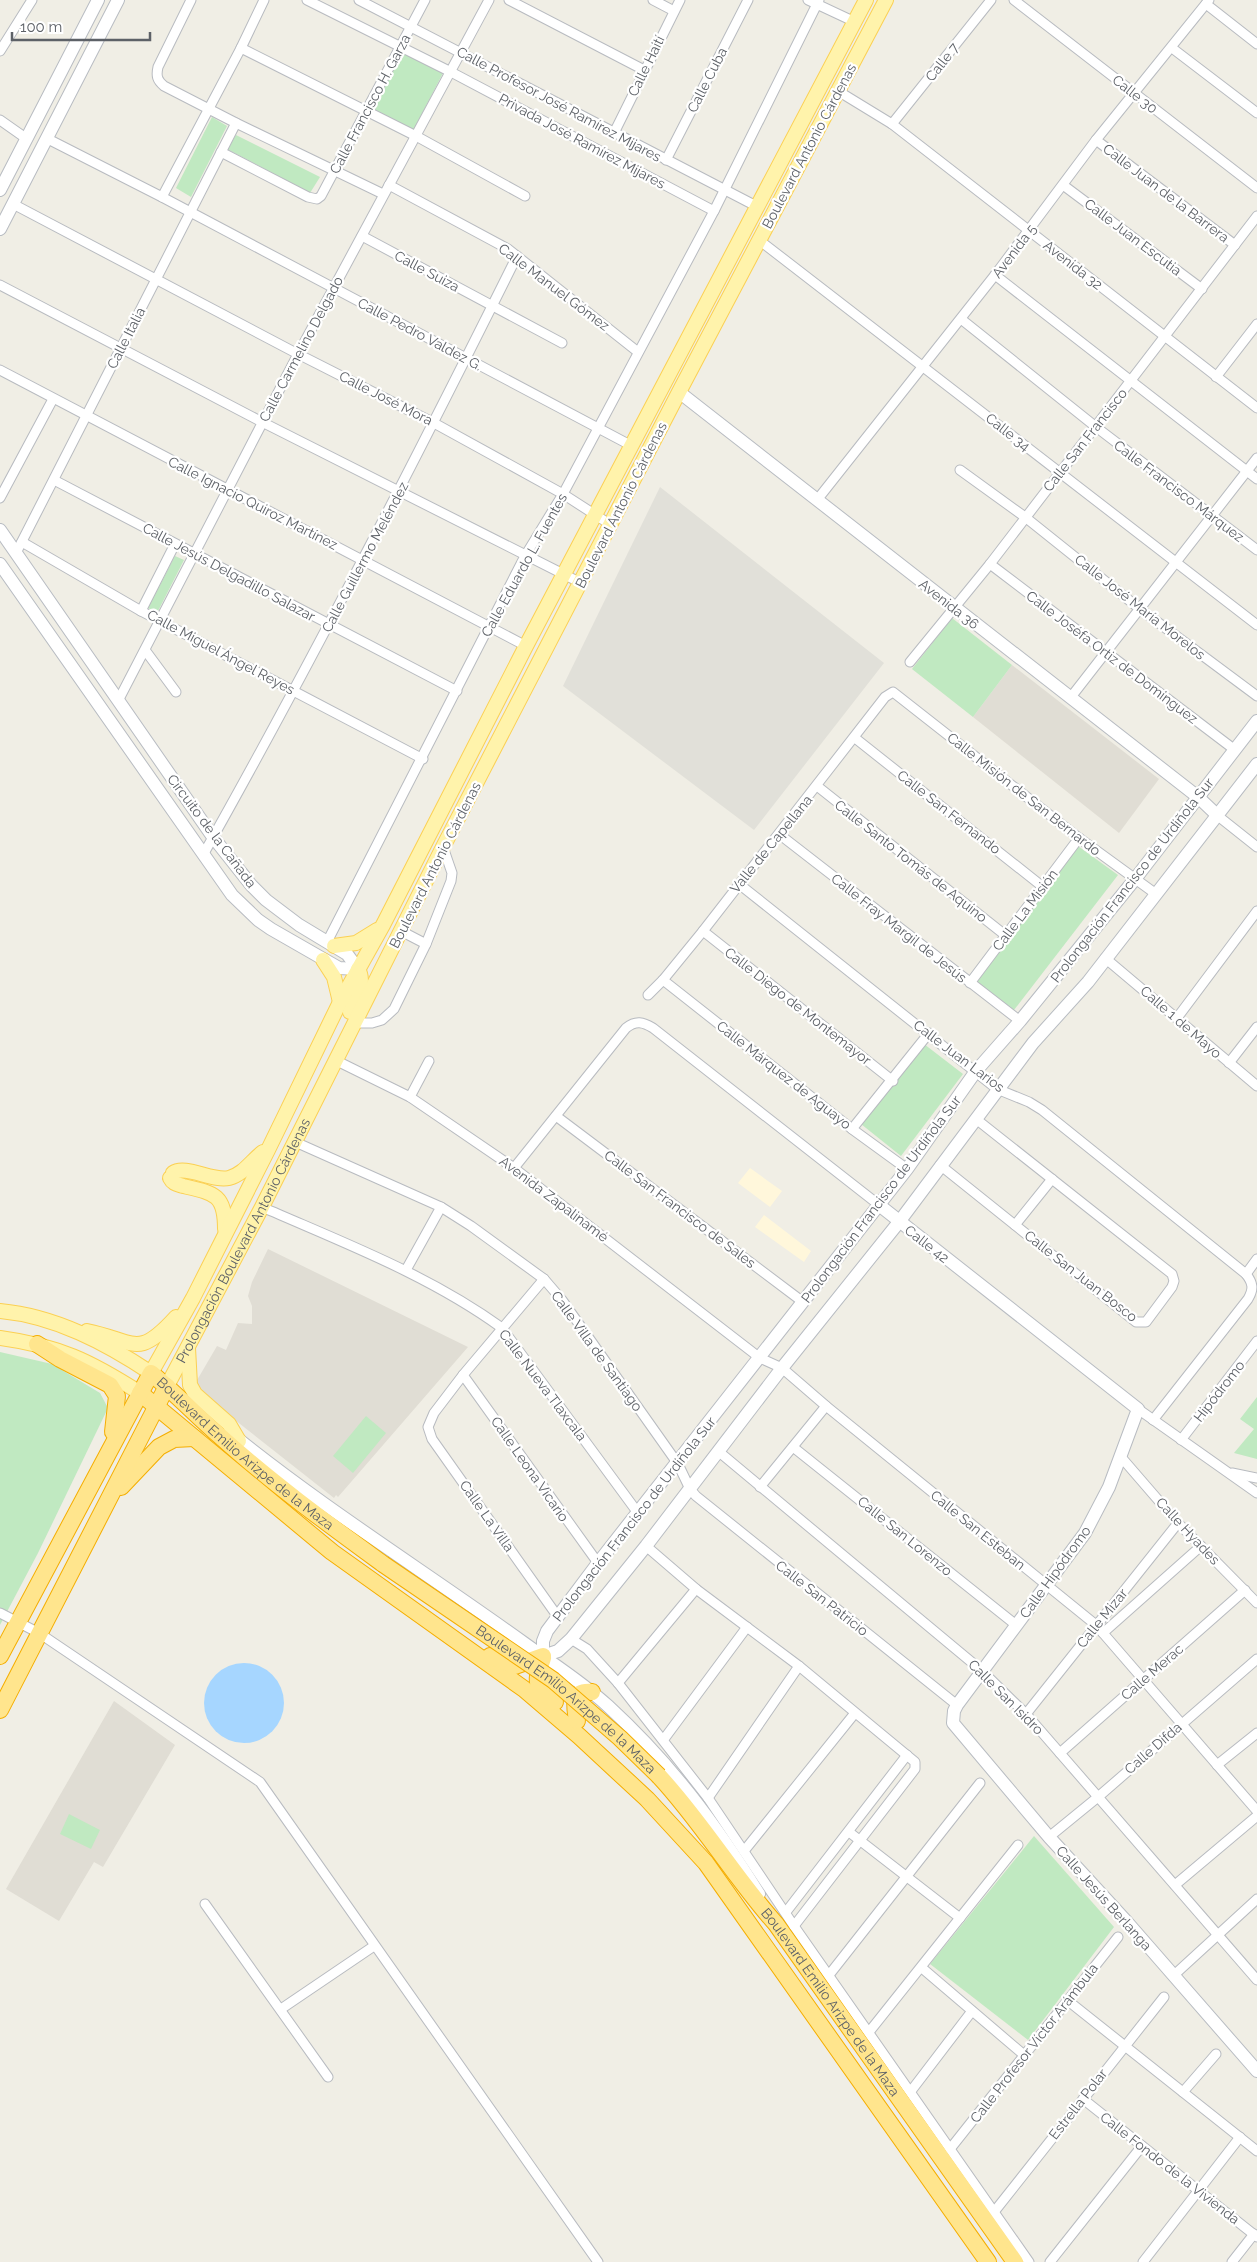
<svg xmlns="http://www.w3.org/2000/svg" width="1257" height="2262" font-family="Raleway,sans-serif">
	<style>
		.commercial { fill: #fff7db }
		.industrial { fill: #e1e0d9 }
		.education { fill: #e0ddd4 }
		.green { fill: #c0e9c1 }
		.water { fill: #a6d6ff }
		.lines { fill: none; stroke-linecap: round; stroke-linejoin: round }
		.street-casing { stroke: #b8bbc0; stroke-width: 11 }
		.secondary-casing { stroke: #b8bcc2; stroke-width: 14 }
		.primary-casing { stroke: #fbd053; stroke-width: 16 }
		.highway-casing { stroke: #f5ae00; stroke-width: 18 }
		.street { stroke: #fff; stroke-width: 9 }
		.secondary { stroke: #fff; stroke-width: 12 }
		.primary { stroke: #fff3ab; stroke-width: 14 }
		.highway { stroke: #ffe58d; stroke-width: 16 }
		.highway-bridge-casing { stroke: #f5ae00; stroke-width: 18; stroke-linecap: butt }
		.highway-bridge { stroke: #ffe58d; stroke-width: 16 }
		.labels { text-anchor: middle; stroke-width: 4.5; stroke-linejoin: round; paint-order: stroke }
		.street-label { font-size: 14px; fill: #5d6167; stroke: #fff }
	</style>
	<rect width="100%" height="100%" fill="#f0eee5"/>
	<!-- commercial -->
	<g class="commercial">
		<polygon points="750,1168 782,1191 770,1207 738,1183"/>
		<polygon points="764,1215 811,1251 804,1262 755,1227"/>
	</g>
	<!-- industrial -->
	<polygon class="industrial" points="660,487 884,663 754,830 563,686"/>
	<!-- education -->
	<g class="education">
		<polygon points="1012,665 1159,779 1119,833 973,717"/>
		<polygon points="268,1249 468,1347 338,1497 336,1495 334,1498 193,1387 217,1346 226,1350 238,1323 252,1324 252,1306 248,1296 252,1282"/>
		<polygon points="114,1701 175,1745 103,1867 94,1862 59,1921 6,1889"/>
	</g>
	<!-- green -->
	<g class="green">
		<polygon points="401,52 443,73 412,133 370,111"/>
		<polygon points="212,117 227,126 191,197 176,188"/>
		<polygon points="236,135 320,177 310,193 227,149"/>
		<polygon points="175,556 184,560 157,613 148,608"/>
		<polygon points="952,618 1012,665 973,717 912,669"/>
		<polygon points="1078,846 1118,875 1014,1010 975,980"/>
		<polygon points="924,1044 963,1074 901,1156 861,1124"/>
		<polygon points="0,1352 52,1364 100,1393 108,1408 38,1553 0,1625"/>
		<polygon points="1257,1397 1257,1459 1234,1453 1254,1429 1240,1419"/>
		<polygon points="366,1416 386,1433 353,1473 333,1456"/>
		<polygon points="69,1814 100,1830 91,1849 60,1834"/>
		<polygon points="1034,1836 1114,1927 1028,2040 930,1964"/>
	</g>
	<!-- water -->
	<circle class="water" cx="244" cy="1703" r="40"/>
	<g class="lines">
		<defs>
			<g id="street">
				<path d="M191 0 158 67C156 76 157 80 164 86L236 123 383 194"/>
				<polyline points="307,0 451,72 714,211"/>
				<polyline points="359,0 758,207"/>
				<polyline points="509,0 644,70"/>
				<polyline points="653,0 674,11"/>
				<polyline points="808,0 855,22"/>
				<polyline points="1014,0 1257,188"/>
				<polyline points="1206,4 1257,44"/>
				<polyline points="241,48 416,136 525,196"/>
				<polyline points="1172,48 1257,113"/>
				<polyline points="0,51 32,0"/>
				<polyline points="838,91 892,124 1257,408"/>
				<polyline points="0,120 27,139"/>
				<polyline points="892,124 991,0"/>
				<polyline points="614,133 680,0"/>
				<polyline points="48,139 162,197 632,446"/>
				<polyline points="1096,140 1235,245"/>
				<polyline points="221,152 308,197 317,199 321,196 425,0"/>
				<polyline points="666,160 748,0"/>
				<polyline points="389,185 508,249 638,352"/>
				<polyline points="1063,185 1202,289"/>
				<polyline points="162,197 241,48 264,0"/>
				<polyline points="13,204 298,354 434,423 563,494 611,525"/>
				<polyline points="362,236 562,343"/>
				<polyline points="759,240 1257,625"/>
				<polyline points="995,275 1257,479"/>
				<polyline points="0,285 262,422 581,583"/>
				<polyline points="961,319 1096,427 1257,550"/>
				<polyline points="0,370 526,646"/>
				<polyline points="1216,377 1257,324"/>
				<polyline points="960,470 1025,517 1140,609 1257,696"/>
				<polyline points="54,480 457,691"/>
				<polyline points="0,498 53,399"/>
				<polyline points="817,500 995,275 1096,140 1209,0"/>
				<polyline points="22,542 141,611 423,759"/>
				<polyline points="16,553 236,123"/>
				<polyline points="990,564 1235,750"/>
				<polyline points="141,611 175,544"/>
				<polyline points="145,650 176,692"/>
				<polyline points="910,662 990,564 1257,216"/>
				<polyline points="1071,697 1257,458"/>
				<polyline points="118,701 298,354 489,0"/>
				<polyline points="855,738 1043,887"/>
				<polyline points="817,786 1005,935"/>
				<polyline points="1218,816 1257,847"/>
				<polyline points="779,834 1020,1021"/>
				<path d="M203 855C314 658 417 457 517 256"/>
				<path d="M739 884 997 1089 1029 1102 1042 1110 1246 1274C1253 1283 1254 1289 1248 1299L1153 1420"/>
				<polyline points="401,931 426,944"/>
				<polyline points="703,931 893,1081"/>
				<polyline points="327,942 525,556 563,494 714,211 819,0"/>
				<polyline points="1105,958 1257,1086"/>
				<polyline points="663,980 852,1129 907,1169"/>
				<polyline points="970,983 1079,838"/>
				<polyline points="648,995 663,980 703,931 885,697 893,692 1079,838 1156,894"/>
				<polyline points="1177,1018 1257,911"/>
				<polyline points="354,1023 372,1023 382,1020 394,1009 426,944 451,881 452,873 443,847"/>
				<polyline points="335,1060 410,1097 514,1168 760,1358 782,1368 826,1406 1096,1625 1257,1811"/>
				<polyline points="1229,1063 1257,1027"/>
				<polyline points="410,1097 429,1061"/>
				<polyline points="556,1116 803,1302"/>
				<polyline points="852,1129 929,1033"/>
				<polyline points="293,1141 441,1207 471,1226 544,1279 562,1300 678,1464 690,1489 696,1496 957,1705"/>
				<polyline points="940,1165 1136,1322 1146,1322 1172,1287 1174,1281 1172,1274 976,1119"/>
				<path d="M514 1168 626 1028C636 1020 643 1022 653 1028L879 1205"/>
				<path d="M262 1207C344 1243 429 1275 502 1328L638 1513"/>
				<polyline points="1015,1225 1052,1179"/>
				<polyline points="406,1270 441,1207"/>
				<polyline points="1246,1274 1257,1259"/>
				<polyline points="544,1279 463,1375 434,1413 428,1427 432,1439 558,1617"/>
				<polyline points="463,1375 598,1563"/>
				<polyline points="1138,1409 1257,1493"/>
				<polyline points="1181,1440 1257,1341"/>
				<polyline points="793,1447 1016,1625"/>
				<polyline points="718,1451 981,1670 1026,1714 1257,1980"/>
				<polyline points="1121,1457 1178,1523 1257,1603"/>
				<polyline points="1232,1473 1257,1478"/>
				<polyline points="760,1487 826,1406"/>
				<polyline points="646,1546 696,1589 799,1666 915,1762 915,1769 794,1926"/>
				<polyline points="0,1613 39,1633 260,1782 598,2262"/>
				<polyline points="1103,1633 1201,1546"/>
				<polyline points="571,1639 587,1649 618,1683 708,1798 794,1926 1029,2262"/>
				<polyline points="618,1683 696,1589"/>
				<polyline points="1026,1714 1178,1523"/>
				<polyline points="664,1739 747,1627"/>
				<polyline points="1060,1753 1245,1590"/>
				<polyline points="1217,1765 1257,1733"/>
				<polyline points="708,1798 799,1666"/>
				<polyline points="849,1832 960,1918"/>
				<polyline points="1049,1837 1098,1797 1257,1659"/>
				<polyline points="744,1851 855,1713"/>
				<polyline points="1175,1885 1257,1816"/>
				<polyline points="205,1904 328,2077"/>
				<polyline points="786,1912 907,1755"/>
				<polyline points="922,1968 1024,2055"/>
				<polyline points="829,1975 980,1783"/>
				<polyline points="1173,1976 1257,1899"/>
				<polyline points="1067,2000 1257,2151"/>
				<polyline points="281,2009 374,1946"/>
				<polyline points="869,2032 1018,1845"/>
				<polyline points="911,2091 972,2011"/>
				<polyline points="1183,2092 1216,2054"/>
				<polyline points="1083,2099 1257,2237"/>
				<polyline points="950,2149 1118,1937"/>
				<polyline points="994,2212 1164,1997"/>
				<polyline points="1050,2262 1142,2146"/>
				<polyline points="1143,2262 1240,2137"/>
				<polyline points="1232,2262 1254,2234"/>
			</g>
			<g id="secondary">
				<polyline points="0,190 98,0"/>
				<polyline points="0,229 118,0"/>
				<polyline points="679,392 1198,797 1218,816"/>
				<polyline points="0,530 213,837 251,885 266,900 299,925 347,954 358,969"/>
				<polyline points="0,564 232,895 258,920 271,929 339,968 358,969"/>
				<polyline points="1257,721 1135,879 1020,1021 976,1071 907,1169 598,1563 547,1631 543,1641 543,1656 558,1651 571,1639 646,1546 782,1368 899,1222 1033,1043 1088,982 1257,764"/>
				<polyline points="879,1205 1138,1409 1109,1487 1085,1533 957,1705 954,1711 953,1723 1049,1837 1127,1922 1257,2071"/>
				<path d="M233 1435C326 1510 427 1573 524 1643 553 1664 582 1682 608 1706 671 1764 714 1822 759 1894"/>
			</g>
			<g id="primary">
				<polyline points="334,946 356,943 377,930"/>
				<polyline points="323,960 334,977 340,1002"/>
				<path d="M350 1012C356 999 366 983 358 969"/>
				<path d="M173 1173C185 1164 213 1182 229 1178 244 1174 252 1160 263 1152"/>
				<path d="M170 1178C173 1184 177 1184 183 1186 214 1193 225 1194 225 1229"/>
				<path d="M0 1311C55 1316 106 1343 151 1373L193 1298 268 1150 340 1002 383 925 526 646 866 0"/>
				<path d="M87 1331C136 1341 137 1360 176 1317"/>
				<path d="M0 1338C59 1346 90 1361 140 1393"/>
				<polyline points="188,1348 190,1385 195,1394 229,1424 239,1441"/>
				<path id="s1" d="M167 1386 262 1207 443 847 679 392 886 0"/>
			</g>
			<g id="highway">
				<polyline points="37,1344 60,1359 110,1385 117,1396 113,1432"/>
				<polyline points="140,1393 332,1552 524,1689 579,1736 647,1799 706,1863 988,2262"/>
				<polyline points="121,1487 159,1447 174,1439 194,1438"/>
				<path id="s2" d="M0 1656 151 1373C175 1393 197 1416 221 1437 272 1483 327 1523 383 1564"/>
				<polyline points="490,1656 515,1666 543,1656"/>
				<path d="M543 1658C535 1681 534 1687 555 1702"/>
				<polyline points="0,1710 167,1386"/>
				<path d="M577 1721C575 1706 570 1690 592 1692"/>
				<path id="s3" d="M659 1776C702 1822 734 1877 776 1924L1015 2262"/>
			</g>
		</defs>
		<!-- street casing -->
		<use href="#street" class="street-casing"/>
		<!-- secondary casing -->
		<use href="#secondary" class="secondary-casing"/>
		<!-- primary casing -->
		<use href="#primary" class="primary-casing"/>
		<!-- highway casing -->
		<use href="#highway" class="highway-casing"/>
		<!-- street -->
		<use href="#street" class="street"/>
		<!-- secondary -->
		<use href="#secondary" class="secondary"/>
		<!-- primary -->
		<use href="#primary" class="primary"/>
		<!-- highway -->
		<use href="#highway" class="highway"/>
		<defs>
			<g id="highway-bridge">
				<path id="s4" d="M383 1564 553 1680 620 1738 659 1776"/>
			</g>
		</defs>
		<!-- highway-bridge casing -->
		<use href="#highway-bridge" class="highway-bridge-casing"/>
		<!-- highway-bridge -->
		<use href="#highway-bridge" class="highway-bridge"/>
	</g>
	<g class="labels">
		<!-- street labels -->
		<g class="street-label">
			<text transform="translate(942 62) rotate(-52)" y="5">Calle 7</text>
			<text transform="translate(646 66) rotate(-64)" y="5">Calle Haití</text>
			<text transform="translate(707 80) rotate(-63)" y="5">Calle Cuba</text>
			<text transform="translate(1135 94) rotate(38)" y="5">Calle 30</text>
			<text transform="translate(370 104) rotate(-62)" y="5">Calle Francisco H. Garza</text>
			<text transform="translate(559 104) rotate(28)" y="5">Calle Profesor José Ramírez Mijares</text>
			<text transform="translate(582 141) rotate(28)" y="5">Privada José Ramírez Mijares</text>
			<text transform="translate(809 146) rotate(-62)" y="5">Boulevard Antonio Cárdenas</text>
			<text transform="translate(1166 193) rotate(37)" y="5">Calle Juan de la Barrera</text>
			<text transform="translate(1133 237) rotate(37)" y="5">Calle Juan Escutia</text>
			<text transform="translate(1014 251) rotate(-53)" y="5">Avenida 5</text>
			<text transform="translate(1073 265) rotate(38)" y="5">Avenida 32</text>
			<text transform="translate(427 271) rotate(28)" y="5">Calle Suiza</text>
			<text transform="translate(554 287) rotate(37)" y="5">Calle Manuel Gómez</text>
			<text transform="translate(420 334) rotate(28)" y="5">Calle Pedro Valdez G.</text>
			<text transform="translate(126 338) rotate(-63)" y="5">Calle Italia</text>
			<text transform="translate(301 349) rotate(-62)" y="5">Calle Carmelino Delgado</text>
			<text transform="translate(386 398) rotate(27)" y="5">Calle José Mora</text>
			<text transform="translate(1008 432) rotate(38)" y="5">Calle 34</text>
			<text transform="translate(1085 440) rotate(-52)" y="5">Calle San Francisco</text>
			<text transform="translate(1179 491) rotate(37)" y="5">Calle Francisco Márquez</text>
			<text transform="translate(253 503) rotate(27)" y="5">Calle Ignacio Quiroz Martínez</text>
			<text transform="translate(621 505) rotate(-63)" y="5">Boulevard Antonio Cárdenas</text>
			<text transform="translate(365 557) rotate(-62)" y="5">Calle Guillermo Meléndez</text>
			<text transform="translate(524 565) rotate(-61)" y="5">Calle Eduardo L. Fuentes</text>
			<text transform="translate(229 572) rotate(28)" y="5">Calle Jesús Delgadillo Salazar</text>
			<text transform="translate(949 604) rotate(38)" y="5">Avenida 36</text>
			<text transform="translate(1140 607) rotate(38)" y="5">Calle José María Morelos</text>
			<text transform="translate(221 652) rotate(28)" y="5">Calle Miguel Ángel Reyes</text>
			<text transform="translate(1112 657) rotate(37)" y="5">Calle Joséfa Ortiz de Domínguez</text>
			<text transform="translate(1024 794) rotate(38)" y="5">Calle Misión de San Bernardo</text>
			<text transform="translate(949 812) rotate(38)" y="5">Calle San Fernando</text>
			<text transform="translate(212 831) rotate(53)" y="5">Circuito de la Cañada</text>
			<text transform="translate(771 844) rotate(-51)" y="5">Valle de Capellana</text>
			<text transform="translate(911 861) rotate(38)" y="5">Calle Santo Tomás de Aquino</text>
			<text transform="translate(435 865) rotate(-63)" y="5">Boulevard Antonio Cárdenas</text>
			<text transform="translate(1132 880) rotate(-52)" y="5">Prolongación Francisco de Urdiñola Sur</text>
			<text transform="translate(1025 910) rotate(-53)" y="5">Calle La Misión</text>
			<text transform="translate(899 928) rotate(38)" y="5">Calle Fray Margil de Jesús</text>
			<text transform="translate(798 1006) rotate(38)" y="5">Calle Diego de Montemayor</text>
			<text transform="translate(1181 1022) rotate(41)" y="5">Calle 1 de Mayo</text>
			<text transform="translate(959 1056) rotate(37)" y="5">Calle Juan Larios</text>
			<text transform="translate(784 1075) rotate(38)" y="5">Calle Márquez de Aguayo</text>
			<text transform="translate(554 1199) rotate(37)" y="5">Avenida Zapalinamé</text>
			<text transform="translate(881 1199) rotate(-53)" y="5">Prolongación Francisco de Urdiñola Sur</text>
			<text transform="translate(680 1209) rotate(37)" y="5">Calle San Francisco de Sales</text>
			<text dy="5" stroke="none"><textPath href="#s1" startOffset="164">Prolongación Boulevard Antonio Cárdenas</textPath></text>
			<text transform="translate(927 1244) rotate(38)" y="5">Calle 42</text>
			<text transform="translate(1081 1276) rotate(38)" y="5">Calle San Juan Bosco</text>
			<text transform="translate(597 1351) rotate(54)" y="5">Calle Villa de Santiago</text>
			<text transform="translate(543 1385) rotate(53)" y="5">Calle Nueva Tlaxcala</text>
			<text transform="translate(1219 1391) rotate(-52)" y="5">Hipódromo</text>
			<text dy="5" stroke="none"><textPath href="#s2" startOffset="445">Boulevard Emilio Arizpe de la Maza</textPath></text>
			<text transform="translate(530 1469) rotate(55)" y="5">Calle Leona Vicario</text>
			<text transform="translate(487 1516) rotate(55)" y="5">Calle La Villa</text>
			<text transform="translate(634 1519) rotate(-52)" y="5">Prolongación Francisco de Urdiñola Sur</text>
			<text transform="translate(978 1530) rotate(39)" y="5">Calle San Esteban</text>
			<text transform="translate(1188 1531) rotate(47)" y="5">Calle Hyades</text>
			<text transform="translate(905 1536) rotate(39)" y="5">Calle San Lorenzo</text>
			<text transform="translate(1055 1572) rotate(-54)" y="5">Calle Hipódromo</text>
			<text transform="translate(822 1598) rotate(38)" y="5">Calle San Patricio</text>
			<text transform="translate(1102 1618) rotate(-51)" y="5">Calle Mizar</text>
			<text transform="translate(1152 1672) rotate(-41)" y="5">Calle Merac</text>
			<text transform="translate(1006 1697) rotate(45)" y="5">Calle San Isidro</text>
			<text dy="5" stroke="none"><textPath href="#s4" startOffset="228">Boulevard Emilio Arizpe de la Maza</textPath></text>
			<text transform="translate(1153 1748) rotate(-41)" y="5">Calle Difda</text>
			<text transform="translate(1104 1898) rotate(48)" y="5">Calle Jesús Berlanga</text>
			<text dy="5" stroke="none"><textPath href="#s3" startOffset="284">Boulevard Emilio Arizpe de la Maza</textPath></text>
			<text transform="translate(1034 2043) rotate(-52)" y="5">Calle Profesor Víctor Arámbula</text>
			<text transform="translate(1078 2104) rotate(-52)" y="5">Estrella Polar</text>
			<text transform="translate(1170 2168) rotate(38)" y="5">Calle Fondo de la Vivienda</text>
		</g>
	</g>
	<!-- scale -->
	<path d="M12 32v8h138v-8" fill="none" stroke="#5d6167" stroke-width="2.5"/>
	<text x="20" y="32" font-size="15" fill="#5d6167" stroke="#ffffff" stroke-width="4" paint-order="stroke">100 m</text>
</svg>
